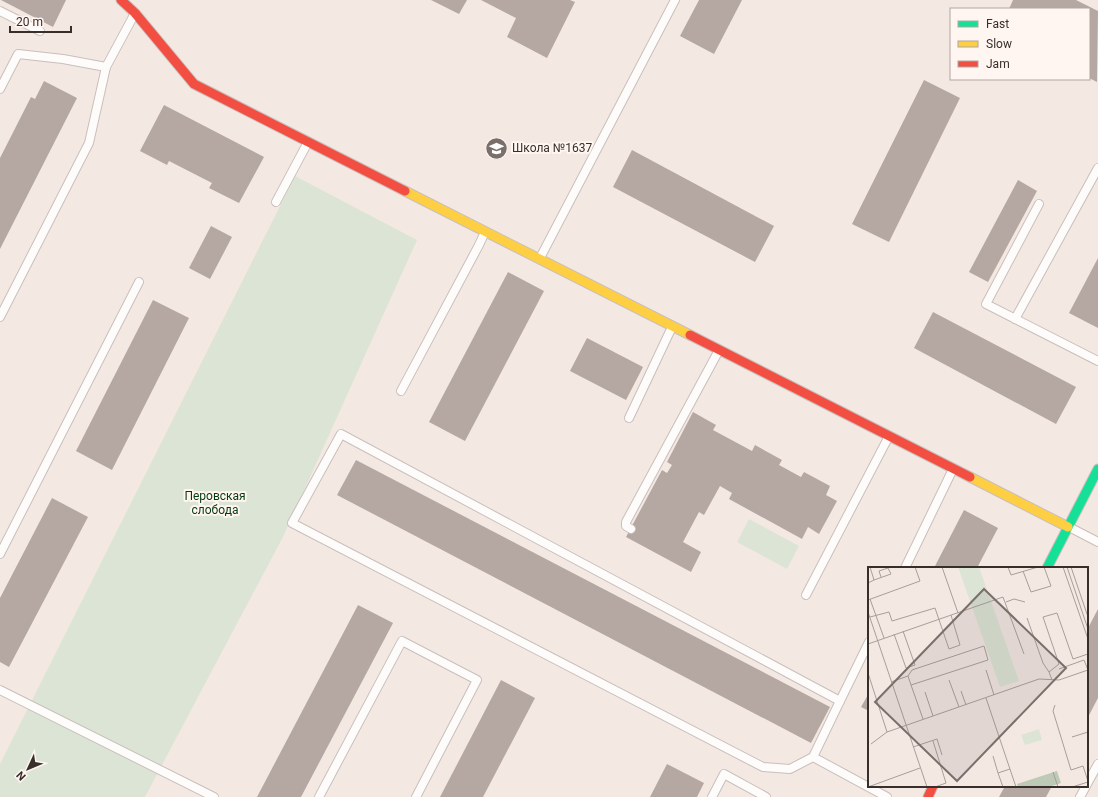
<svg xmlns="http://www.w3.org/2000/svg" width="1098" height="797" font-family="Roboto,sans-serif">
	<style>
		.green { fill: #dce5d5 }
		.building { fill: #b5a8a2 }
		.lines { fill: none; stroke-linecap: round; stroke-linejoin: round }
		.lane-casing { stroke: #c9bfbb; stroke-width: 10 }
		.fast-casing { stroke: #c9bfbb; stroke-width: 11 }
		.slow-casing { stroke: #c9bfbb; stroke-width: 11 }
		.jam-casing { stroke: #c9bfbb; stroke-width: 11 }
		.lane { stroke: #fdfcfb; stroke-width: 8 }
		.fast { stroke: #16e098; stroke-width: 9 }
		.slow { stroke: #ffcf43; stroke-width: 9 }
		.jam { stroke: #f24e42; stroke-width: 9 }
		.labels { text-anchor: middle; stroke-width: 4; stroke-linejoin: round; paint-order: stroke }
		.poi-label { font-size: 12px; fill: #382f2b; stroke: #fff5f1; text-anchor: start }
		.park-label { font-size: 12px; fill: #043a10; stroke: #fff5f1 }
		.inset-road { fill: none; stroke: #a99e99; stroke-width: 1 }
		.view { fill: #7a706b; fill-opacity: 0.15; stroke: #7a706b; stroke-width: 2 }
		.inset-edge { fill: none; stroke: #382f2b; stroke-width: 2 }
	</style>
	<rect width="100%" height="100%" fill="#f4e8e3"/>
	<!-- green -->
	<g class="green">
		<polygon points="295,176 417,240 283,537 145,797 0,797 0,764"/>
		<polygon points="749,519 799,546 787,569 737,542"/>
	</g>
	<!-- building -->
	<g class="building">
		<polygon points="1,0 66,0 53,27"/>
		<polygon points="431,0 467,0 459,14"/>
		<polygon points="481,0 570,0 575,2 547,58 507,37 516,18"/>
		<polygon points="699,0 742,0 714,54 680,36"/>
		<polygon points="1013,0 1076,0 1098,11 1097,82 1089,78 1089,9 1009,9"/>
		<polygon points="924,80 960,98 889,242 852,224"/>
		<polygon points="44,81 77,98 0,249 0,158 31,97 35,99"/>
		<polygon points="164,105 264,157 239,203 209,188 212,183 169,161 167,165 140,151"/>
		<polygon points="632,150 774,226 755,262 613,187"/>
		<polygon points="1018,180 1037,191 988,282 969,272"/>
		<polygon points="211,226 232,237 210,279 189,268"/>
		<polygon points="1098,258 1098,328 1069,313"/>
		<polygon points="508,272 544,291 465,441 429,422"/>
		<polygon points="153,300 189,318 112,470 76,451"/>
		<polygon points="933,312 1076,387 1056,424 914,348"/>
		<polygon points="587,338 643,367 626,400 570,371"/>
		<polygon points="693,412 716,425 713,430 752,451 755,445 782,460 779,465 801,477 804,472 830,486 826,495 837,501 819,534 808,527 802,539 729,499 732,493 720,486 704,515 699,512 683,542 701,552 691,572 626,537 662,470 667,473 672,465 667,462"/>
		<polygon points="356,460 830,707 811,743 337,495"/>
		<polygon points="52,498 88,517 9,667 0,662 0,598"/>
		<polygon points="964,510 998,528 977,568 934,568"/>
		<polygon points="358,605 393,623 301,797 257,797"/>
		<polygon points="1098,609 1098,698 1087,719 1087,630"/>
		<polygon points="501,680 535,698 483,797 440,797"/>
		<polygon points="869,693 869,711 861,707"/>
		<polygon points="667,764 704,783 697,797 650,797"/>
		<polygon points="1005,786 1052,786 1046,797 999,797"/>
	</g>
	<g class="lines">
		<defs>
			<g id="lane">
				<polyline points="0,11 40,31"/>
				<polyline points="0,89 18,54 63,59 106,67 134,15"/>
				<polyline points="276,202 308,142"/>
				<polyline points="1039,204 986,304 1098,361"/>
				<polyline points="540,258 675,0"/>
				<polyline points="0,317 89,143 106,67"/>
				<polyline points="1015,319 1098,168"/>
				<polyline points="401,391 479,245 485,232"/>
				<polyline points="629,418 672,327"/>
				<polyline points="1069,527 1098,542"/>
				<polyline points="631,529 626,526 626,522 718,352"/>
				<polyline points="0,554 139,282"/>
				<polyline points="905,568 953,469"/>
				<polyline points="806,595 888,438"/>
				<polyline points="0,690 214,797"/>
				<polyline points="840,701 869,642"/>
				<polyline points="813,757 840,701 341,434 292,523 763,767 790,769 813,757 887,797"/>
				<polyline points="1087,784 1098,764"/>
				<polyline points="319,797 402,641 477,680 416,797"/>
				<polyline points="712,797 724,774 766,797"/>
				<polyline points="1080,797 1086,786"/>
			</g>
			<polyline id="fast" points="1047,568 1098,469"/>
			<g id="slow">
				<polyline points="405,191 690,335"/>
				<polyline points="970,477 1068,527"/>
			</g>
			<g id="jam">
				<polyline points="121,0 135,13 194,84 405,191"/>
				<polyline points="690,335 970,477"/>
				<polyline points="928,797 933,786"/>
			</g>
		</defs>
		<!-- lane casing -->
		<use href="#lane" class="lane-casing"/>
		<!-- fast casing -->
		<use href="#fast" class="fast-casing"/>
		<!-- slow casing -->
		<use href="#slow" class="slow-casing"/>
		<!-- jam casing -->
		<use href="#jam" class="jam-casing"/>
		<!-- lane -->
		<use href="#lane" class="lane"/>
		<!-- fast -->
		<use href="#fast" class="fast"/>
		<!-- slow -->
		<use href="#slow" class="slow"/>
		<!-- jam -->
		<use href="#jam" class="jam"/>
	</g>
	<!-- icons -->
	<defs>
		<symbol id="school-disc" viewBox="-11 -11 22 22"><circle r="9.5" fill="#7a706b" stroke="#fff5f1"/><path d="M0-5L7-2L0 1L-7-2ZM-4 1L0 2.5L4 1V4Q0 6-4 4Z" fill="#fff"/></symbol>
	</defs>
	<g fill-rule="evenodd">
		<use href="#school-disc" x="484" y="136" width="25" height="25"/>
	</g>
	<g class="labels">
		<!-- poi labels -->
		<g class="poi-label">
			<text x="512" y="152">Школа №1637</text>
		</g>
		<!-- park labels -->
		<g class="park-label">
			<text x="215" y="500">Перовская<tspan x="215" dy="14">слобода</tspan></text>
		</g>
	</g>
	<!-- overview -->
	<g transform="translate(868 567)">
		<rect width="220" height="220" fill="#f4e8e3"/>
		<path d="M90 0H111L151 114 132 120ZM171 162 174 173 157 178 153 168Z" fill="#dce5d5"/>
		<path d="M189 204 193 216 181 220H150L149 217Z" fill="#bdcab6"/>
		<path class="inset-road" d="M74 0 90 46M140 0 143 8 170 0M195 0 220 72M199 0 220 62M203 0 220 50M155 4 163 25 183 19 176 0M6 13 23 7 20 1 11 4 13 10M0 16 6 13 2 0M2 32 16 71M0 33 52 14 47 0M138 35 146 32 157 35M0 45 59 220M2 50 21 45 24 54 67 41 81 82 92 78 83 48M159 51 175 96 181 105M26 67 38 101 47 98 35 64M0 77 135 30 156 87M191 102 216 93 220 103M118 103 126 128M0 106 19 165M81 113 91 140M184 113 181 105 191 97 175 50 189 46 205 92 220 87M23 115 40 109 44 103 116 79 120 93 43 118 40 109M43 118 55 152M93 124 98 138M57 125 65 149M118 131 148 220M187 138 185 144 203 203 215 199 220 214M204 170 220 165M65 174 78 216 67 220M3 177 19 165 171 112 191 113 220 103M45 180 69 172 74 188M125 189 130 206 142 202M185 205 190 220M130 206 135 220M0 220 52 201M204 220 220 215"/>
		<path class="view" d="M116 22 198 101 89 214 7 135Z"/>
		<rect width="220" height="220" class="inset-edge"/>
	</g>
	<!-- legend -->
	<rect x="950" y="8" width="140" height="72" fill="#fff5f1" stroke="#afa6a2"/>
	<rect x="958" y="21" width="20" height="6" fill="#16e098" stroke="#afa6a2"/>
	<text x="986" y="28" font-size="12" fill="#382f2b">Fast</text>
	<rect x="958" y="41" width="20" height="6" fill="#ffcf43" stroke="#afa6a2"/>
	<text x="986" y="48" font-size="12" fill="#382f2b">Slow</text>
	<rect x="958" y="61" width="20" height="6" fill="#f24e42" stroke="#afa6a2"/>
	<text x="986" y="68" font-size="12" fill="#382f2b">Jam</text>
	<!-- north arrow -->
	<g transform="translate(28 769) rotate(226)" stroke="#fff5f1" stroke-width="3" paint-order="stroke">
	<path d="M0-3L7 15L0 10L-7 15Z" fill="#382f2b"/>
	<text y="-6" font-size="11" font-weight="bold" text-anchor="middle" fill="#382f2b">N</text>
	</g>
	<!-- scale -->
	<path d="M10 26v6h61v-6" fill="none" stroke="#382f2b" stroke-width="2"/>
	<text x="16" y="26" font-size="12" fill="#382f2b" stroke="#fff5f1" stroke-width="3" paint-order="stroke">20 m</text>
</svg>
